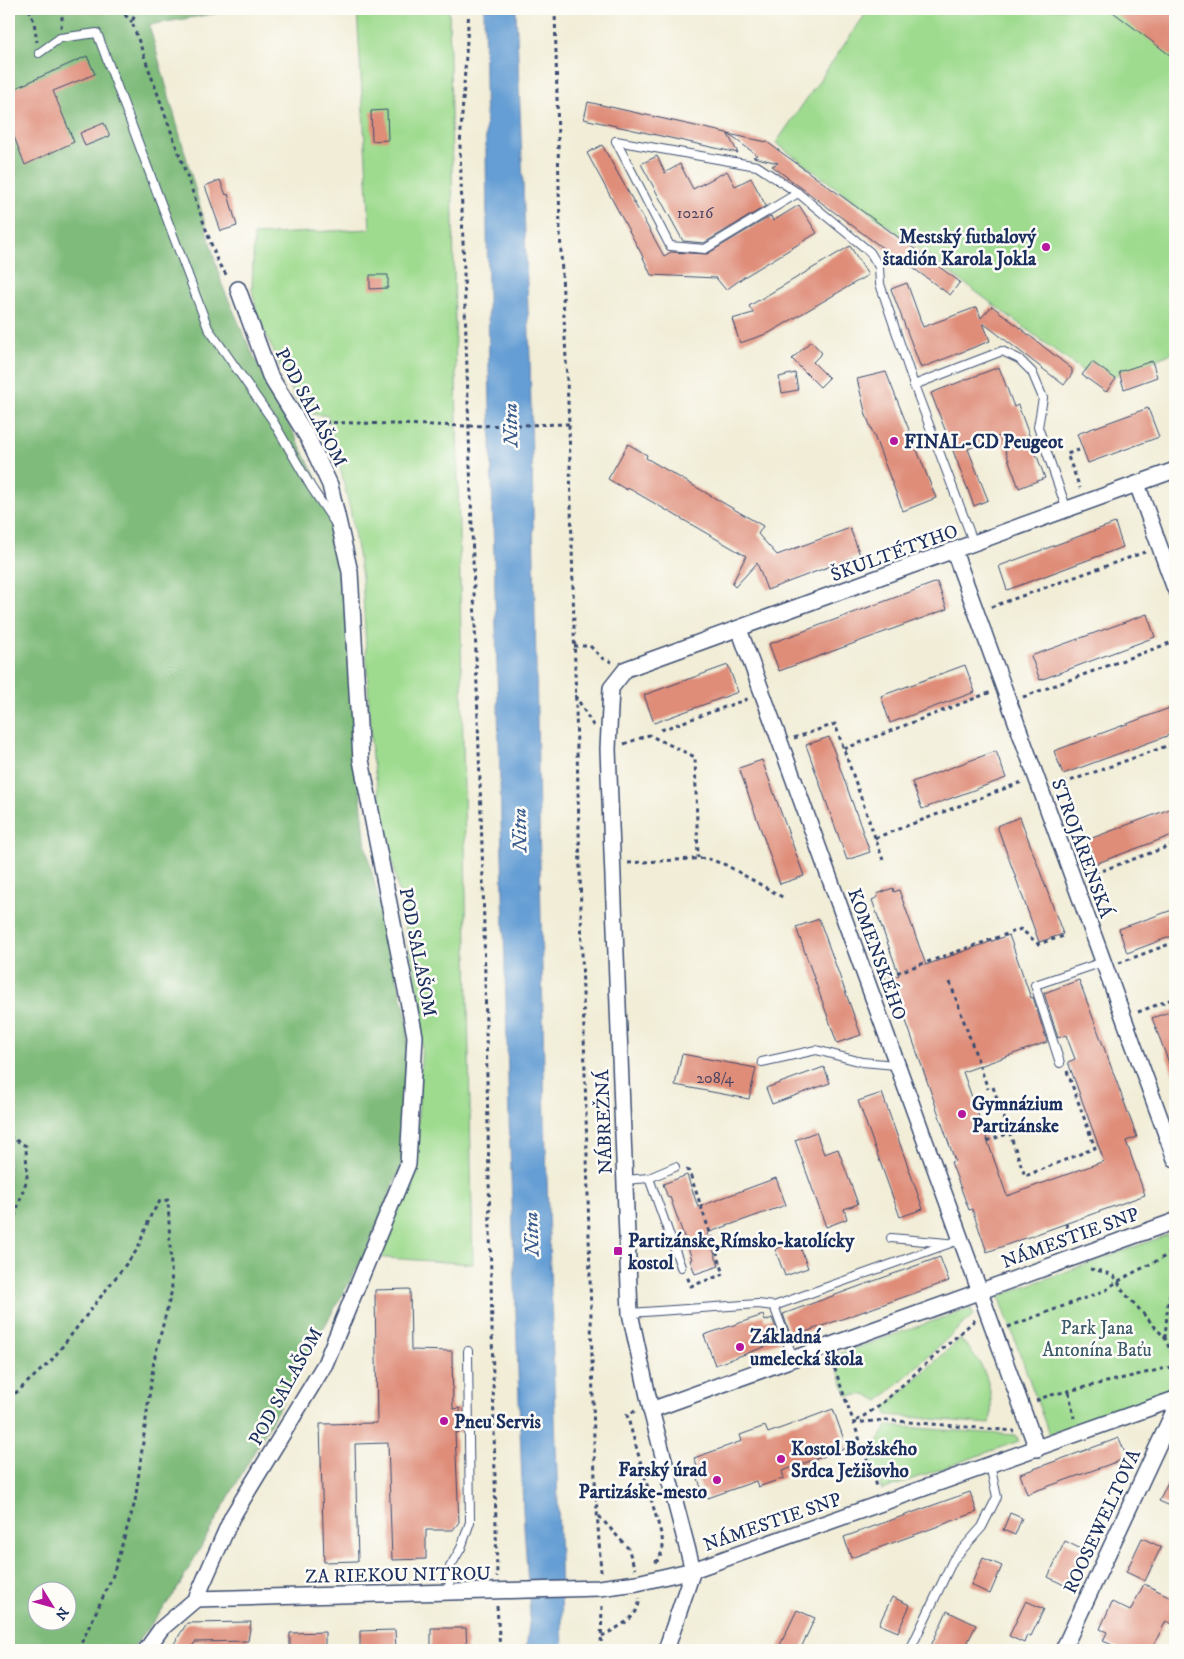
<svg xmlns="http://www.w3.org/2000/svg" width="1184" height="1659" font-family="'IM FELL DW Pica',serif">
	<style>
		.green { fill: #9fdb8f; stroke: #5d8576 }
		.forest { fill: #7fbb7a; stroke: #4d756c; fill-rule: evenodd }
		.water { fill: #659ed4; stroke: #406699 }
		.building { fill: #df8d79 }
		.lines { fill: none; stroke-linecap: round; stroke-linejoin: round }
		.service-casing { stroke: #3b4c70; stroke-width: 10 }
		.minor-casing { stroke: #3b4c70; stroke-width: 18 }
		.path { stroke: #3b4c70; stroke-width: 3; stroke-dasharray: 4 4; stroke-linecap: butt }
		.service { stroke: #fff; stroke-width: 8 }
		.minor { stroke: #fff; stroke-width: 15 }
		.poi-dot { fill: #b5179e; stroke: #fdfcf7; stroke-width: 2 }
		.labels { text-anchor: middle; stroke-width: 5; stroke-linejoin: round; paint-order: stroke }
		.number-label { font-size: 16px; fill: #4c4665 }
		.poi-label { font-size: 19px; font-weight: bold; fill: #1b2f5e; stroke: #fdfcf7; text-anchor: start }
		.street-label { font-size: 19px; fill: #1b2f5e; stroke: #fdfcf7 }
		.park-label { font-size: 19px; fill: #3c5a6a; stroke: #fdfcf7 }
		.water-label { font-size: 20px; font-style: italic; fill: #395b8d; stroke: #fdfcf7 }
	</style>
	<rect width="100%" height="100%" fill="#fdfcf7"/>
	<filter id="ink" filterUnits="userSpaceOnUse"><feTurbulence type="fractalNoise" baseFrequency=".02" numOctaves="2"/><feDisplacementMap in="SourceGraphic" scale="10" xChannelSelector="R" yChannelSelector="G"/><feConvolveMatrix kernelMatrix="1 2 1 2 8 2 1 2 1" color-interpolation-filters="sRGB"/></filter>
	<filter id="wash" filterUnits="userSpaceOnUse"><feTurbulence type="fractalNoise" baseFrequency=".0096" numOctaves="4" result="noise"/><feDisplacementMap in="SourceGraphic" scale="20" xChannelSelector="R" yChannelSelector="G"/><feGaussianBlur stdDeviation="1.12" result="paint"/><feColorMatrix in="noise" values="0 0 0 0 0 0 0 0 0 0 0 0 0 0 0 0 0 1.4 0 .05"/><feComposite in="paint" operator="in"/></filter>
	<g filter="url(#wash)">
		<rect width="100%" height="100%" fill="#f1edd7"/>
		<!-- green -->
		<g class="green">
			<polygon points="357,9 449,9 473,1264 373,1257 415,1173 422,1041 419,997 372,758 362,577 350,509 328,416 302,412 258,318 252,290 254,235 370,229"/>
			<polygon points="869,9 1175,9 1175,352 1112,377 1092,362 1084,372 776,143"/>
			<polygon points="1175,1232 1175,1388 1049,1434 999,1296"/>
			<polygon points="971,1308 973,1315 879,1401 866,1394 847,1396 833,1356"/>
			<path d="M960 1339C985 1363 995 1389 990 1424L887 1415 885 1407Z"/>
			<polygon points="887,1426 1016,1435 1019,1441 882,1490 866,1448 879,1440"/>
		</g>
		<!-- forest -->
		<path class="forest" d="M9 9H241L149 25 222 285 252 353 318 481 332 517 343 567 357 760 366 848 408 1023 403 1162 365 1254 175 1593 131 1650H9ZM38 1592H68V1622H38Z"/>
		<!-- water -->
		<polygon class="water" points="484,9 516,9 530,358 545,1121 563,1650 526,1650 530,1615 523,1511 509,1118 489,369"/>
		<g id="blocks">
			<!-- building -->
			<g class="building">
				<polygon points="1109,9 1175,9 1175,59"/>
				<polygon points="87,56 95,74 53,91 74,142 25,165 9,124 9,91"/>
				<polygon points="588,102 727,133 738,153 584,119"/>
				<polygon points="387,110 388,140 372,141 371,111"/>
				<polygon points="104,123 110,136 85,146 80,133"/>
				<polygon points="728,134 767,142 960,282 950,295 898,257 900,261 772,166 778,163 753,157 757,155"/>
				<polygon points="602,145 664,256 671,252 707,254 771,216 773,221 799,205 817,233 744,277 726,290 716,278 651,275 641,253 587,153"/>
				<polygon points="657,156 665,173 680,164 693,189 727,171 735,186 751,178 766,206 704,243 683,241 641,164"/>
				<polygon points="220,180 226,195 228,194 237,226 221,231 205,186"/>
				<polygon points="850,246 868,275 769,333 740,343 732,319 753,313 749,306"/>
				<polygon points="370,275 388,275 388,288 370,289"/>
				<polygon points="907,283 923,327 977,307 981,318 992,306 1072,369 1072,374 1064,385 983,323 990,341 921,368 891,289"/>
				<polygon points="811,341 822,353 813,362 829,378 820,387 792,359"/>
				<polygon points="1152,361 1157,377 1124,389 1119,372"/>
				<polygon points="1092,362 1116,379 1106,392 1082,375"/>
				<polygon points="999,367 1014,407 1018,405 1045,478 1019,488 1000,436 968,449 988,500 974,506 931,393"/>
				<polygon points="886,372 936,498 903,511 866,415 857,379"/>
				<polygon points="795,373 798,390 782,393 779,377"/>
				<polygon points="1148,408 1159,437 1088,463 1077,434"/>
				<polygon points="628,444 647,455 646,458 763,526 758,534 777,555 850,528 860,555 767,590 757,563 735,587 732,584 746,556 628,488 627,490 608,479"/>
				<polygon points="1115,523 1123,547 1007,590 999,566"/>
				<polygon points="937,582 947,609 779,671 769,644"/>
				<polygon points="1147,614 1155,637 1040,680 1031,656"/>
				<polygon points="728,665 738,692 654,723 644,695"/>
				<polygon points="965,665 975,692 890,723 881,696"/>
				<polygon points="1175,706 1175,733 1063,774 1054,751"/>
				<polygon points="829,737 870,852 847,860 806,745"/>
				<polygon points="996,751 1006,778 922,809 912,782"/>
				<polygon points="762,760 804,876 780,884 739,768"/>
				<polygon points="1175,807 1175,834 1095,864 1087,840"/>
				<polygon points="1020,817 1063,934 1039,942 997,826"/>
				<polygon points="893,888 894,892 899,890 926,965 1009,935 1031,998 1033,997 1047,1042 963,1072 1007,1196 1104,1161 1068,1062 1075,1059 1066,1035 1058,1038 1044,993 1079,980 1137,1137 1126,1141 1145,1195 987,1252 972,1209 969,1210 951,1162 955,1161 891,978 899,975 872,900 878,897 877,894"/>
				<polygon points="1175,909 1175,935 1127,953 1119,929"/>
				<polygon points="819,919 861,1035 837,1043 796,927"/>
				<polygon points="1175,1010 1175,1075 1174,1076 1152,1018"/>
				<polygon points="682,1054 756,1068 749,1099 675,1085"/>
				<polygon points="824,1067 830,1083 772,1104 766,1088"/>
				<polygon points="882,1093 923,1209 900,1217 858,1101"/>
				<polygon points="816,1132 824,1154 838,1149 858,1204 844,1209 847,1219 826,1227 795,1140"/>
				<polygon points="687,1175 698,1207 776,1178 786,1205 707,1233 719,1266 695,1274 690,1260 692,1259 670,1197 668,1198 663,1184"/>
				<polygon points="798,1241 808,1268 785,1276 775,1249"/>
				<polygon points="940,1257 949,1281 791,1337 783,1314"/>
				<polygon points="410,1289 411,1350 452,1351 453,1409 460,1408 461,1432 455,1433 459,1522 453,1530 426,1530 426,1559 392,1560 388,1443 355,1444 358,1561 324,1562 320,1424 377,1423 375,1290"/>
				<polygon points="763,1315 765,1321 772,1318 781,1341 715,1365 704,1335"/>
				<polygon points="833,1409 847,1448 782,1471 784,1478 758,1487 756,1481 708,1498 705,1490 702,1491 694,1466 697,1466 694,1458 742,1441 740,1435 765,1426 768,1433"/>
				<polygon points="1119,1438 1127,1458 1027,1494 1020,1474"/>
				<polygon points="1175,1467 1175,1508 1159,1501"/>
				<polygon points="970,1492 977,1512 851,1558 844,1537"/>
				<polygon points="1010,1513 1022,1518 1015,1535 1003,1530"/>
				<polygon points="1142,1538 1161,1547 1145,1581 1126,1572"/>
				<polygon points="1065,1541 1083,1550 1066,1586 1048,1577"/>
				<polygon points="983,1558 1002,1566 990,1594 971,1585"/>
				<polygon points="1144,1584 1175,1599 1175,1625 1166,1621 1151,1650 1124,1650 1103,1641 1107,1632 1100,1629 1112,1602 1130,1611"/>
				<polygon points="892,1597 910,1605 898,1632 879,1624"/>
				<polygon points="1026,1601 1044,1609 1031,1636 1027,1635 1024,1643 1009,1636"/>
				<polygon points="797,1610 815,1618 800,1650 787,1650 779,1647"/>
				<polygon points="947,1611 976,1625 964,1650 929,1650"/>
				<polygon points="251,1622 248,1641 195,1642 190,1650 170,1650 187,1623"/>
				<polygon points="431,1628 466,1628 467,1650 431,1650"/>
				<polygon points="395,1630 396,1650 360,1650 360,1631"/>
				<polygon points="325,1632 325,1650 290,1650 290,1633"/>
			</g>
		</g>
	</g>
	<g filter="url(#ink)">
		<use href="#blocks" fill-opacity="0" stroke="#3b4c70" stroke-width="1"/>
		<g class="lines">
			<defs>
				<g id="service">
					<polyline points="39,53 60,38 97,33 208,328 273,421 311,487 335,523"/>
					<polyline points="616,141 757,166 798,193 870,252 879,267 880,284 914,385 974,544"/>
					<polyline points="616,141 670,246 705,249 798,193"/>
					<polyline points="914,385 1002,351 1019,359 1032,372 1043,398 1038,427 1067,510"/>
					<polyline points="762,1062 816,1050 862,1062 896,1065"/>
					<polyline points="1060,1063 1035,985 1103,962"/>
					<polyline points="649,1178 681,1267"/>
					<polyline points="625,1180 649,1178 675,1167"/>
					<polyline points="891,1238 947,1243"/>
					<polyline points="774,1306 793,1358"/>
					<polyline points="630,1313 758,1304 774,1306 959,1240"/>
					<polyline points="449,1593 450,1567 461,1548 470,1522 468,1351"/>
					<polyline points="910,1650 953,1560 982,1527 997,1497 990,1465"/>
				</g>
				<g id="minor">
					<polyline points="1137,484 1175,589"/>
					<polyline points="954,551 1175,1159"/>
					<polyline points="739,629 1037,1449"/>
					<polyline points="651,1410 1175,1221"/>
					<polyline points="196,1599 599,1588 637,1583 693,1570 1175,1399"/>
					<polyline points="146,1650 161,1629 196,1599 232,1517 325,1364 408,1164 415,1036 361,760 350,572 330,485 308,438 270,376 238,289"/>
					<polyline points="666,1650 693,1570 651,1410 630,1313 608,749 611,688 626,669 1175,470"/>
					<polyline points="1063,1650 1175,1409"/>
				</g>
			</defs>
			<!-- service casing -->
			<use href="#service" class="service-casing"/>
			<!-- minor casing -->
			<use href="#minor" class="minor-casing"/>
			<!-- path -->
			<g class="path">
				<polyline points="29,9 34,22 37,42"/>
				<polyline points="119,9 132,22"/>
				<polyline points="137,9 132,22 218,263 228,277"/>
				<polyline points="469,9 460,146 483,879 497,1577"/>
				<polyline points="555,9 560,230 569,424 595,1480 601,1572"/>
				<polyline points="9,12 13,9"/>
				<polyline points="743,12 744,9"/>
				<polyline points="61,28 63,9"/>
				<polyline points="317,422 469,426 569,424"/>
				<polyline points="1079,450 1067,454 1080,488"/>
				<polyline points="991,607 1145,552"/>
				<polyline points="574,646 590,646 602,658 612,662"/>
				<polyline points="575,695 594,727"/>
				<polyline points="1023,697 1175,641"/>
				<polyline points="661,730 750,698"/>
				<polyline points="794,738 835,724 883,860"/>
				<polyline points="624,744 649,735 695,757 698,858"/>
				<polyline points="844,749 991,692"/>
				<polyline points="1056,786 1175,743"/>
				<polyline points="875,838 1022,782"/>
				<polyline points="628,863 706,858 726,865 784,898"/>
				<polyline points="1087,876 1175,844"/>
				<polyline points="1119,963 1175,942"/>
				<polyline points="882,978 1021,929 1038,944 1064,936"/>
				<polyline points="950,982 988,1089"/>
				<polyline points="1138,1012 1175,998"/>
				<polyline points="993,1087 1025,1176 1095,1148 1067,1071"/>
				<polyline points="9,1136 26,1146 27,1179 9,1233"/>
				<polyline points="987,1141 1010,1133"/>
				<polyline points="686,1170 689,1171 724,1274 691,1286 687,1276"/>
				<polyline points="1066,1224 1073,1242"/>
				<path d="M1090 1269C1105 1272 1117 1273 1121 1289L1165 1338 1175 1362"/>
				<polyline points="975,1320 879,1406 853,1423 885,1420 1014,1431"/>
				<path d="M1008 1327 1106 1290C1127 1273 1153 1265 1175 1250"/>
				<polyline points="1165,1338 1168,1302 1175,1276"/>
				<polyline points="832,1361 877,1489"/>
				<polyline points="1069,1392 1074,1418"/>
				<polyline points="9,1399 51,1361 137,1250 151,1215 160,1201 168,1200 172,1290 154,1360 135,1502 112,1578 78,1650"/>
				<polyline points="1036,1401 1047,1396 1175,1366"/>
				<polyline points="635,1411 627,1415 662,1537 663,1548 659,1560 655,1562"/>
				<polyline points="599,1516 628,1548 635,1569"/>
				<polyline points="497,1606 500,1650"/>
				<path d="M602 1636C616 1628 641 1618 639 1598"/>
				<polyline points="601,1650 602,1604"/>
			</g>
			<!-- service -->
			<use href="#service" class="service"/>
			<!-- minor -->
			<use href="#minor" class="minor"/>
		</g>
	</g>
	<!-- markers -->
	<g class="poi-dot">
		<circle cx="1046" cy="247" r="5"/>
		<circle cx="894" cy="441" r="5"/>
		<circle cx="962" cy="1114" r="5"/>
		<rect x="613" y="1246" width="10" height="10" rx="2.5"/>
		<circle cx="740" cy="1347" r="5"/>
		<circle cx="444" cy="1421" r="5"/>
		<circle cx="781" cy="1459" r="5"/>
		<circle cx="717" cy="1480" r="5"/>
	</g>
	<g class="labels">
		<!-- number labels -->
		<g class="number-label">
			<text x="695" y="218">10216</text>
			<text x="715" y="1083">208/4</text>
		</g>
		<!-- poi labels -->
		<g class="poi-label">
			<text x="1036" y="243" text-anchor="end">Mestský futbalový<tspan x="1036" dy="22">štadión Karola Jokla</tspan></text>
			<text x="904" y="448">FINAL-CD Peugeot</text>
			<text x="972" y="1110">Gymnázium<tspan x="972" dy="22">Partizánske</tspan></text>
			<text x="628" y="1247">Partizánske,Rímsko-katolícky<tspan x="628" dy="22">kostol</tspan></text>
			<text x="750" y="1343">Základná<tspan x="750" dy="22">umelecká škola</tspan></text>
			<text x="454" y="1428">Pneu Servis</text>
			<text x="791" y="1455">Kostol Božského<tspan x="791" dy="22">Srdca Ježišovho</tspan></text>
			<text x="707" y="1476" text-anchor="end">Farský úrad<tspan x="707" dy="22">Partizáske-mesto</tspan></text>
		</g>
		<!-- street labels -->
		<g class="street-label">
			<text transform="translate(312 407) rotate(62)" y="7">POD SALAŠOM</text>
			<text transform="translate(894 552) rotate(-20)" y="7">ŠKULTÉTYHO</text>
			<text transform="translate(1083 848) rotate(70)" y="7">STROJÁRENSKÁ</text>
			<text transform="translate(419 952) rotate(79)" y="7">POD SALAŠOM</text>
			<text transform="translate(878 954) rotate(70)" y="7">KOMENSKÉHO</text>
			<text transform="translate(603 1122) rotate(-92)" y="7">NÁBREŽNÁ</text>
			<text transform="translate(1070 1237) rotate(-20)" y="7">NÁMESTIE SNP</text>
			<text transform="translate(285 1386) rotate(-61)" y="7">POD SALAŠOM</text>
			<text transform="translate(772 1521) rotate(-19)" y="7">NÁMESTIE SNP</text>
			<text transform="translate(1101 1521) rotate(-65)" y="7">ROOSEWELTOVA</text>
			<text transform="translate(398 1574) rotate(-1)" y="7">ZA RIEKOU NITROU</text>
		</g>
		<!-- park labels -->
		<g class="park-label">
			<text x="1097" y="1334">Park Jana<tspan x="1097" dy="22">Antonína Baťu</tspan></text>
		</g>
		<!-- water labels -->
		<g class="water-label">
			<text transform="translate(510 425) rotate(-91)" y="7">Nitra</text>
			<text transform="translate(519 830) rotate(-91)" y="7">Nitra</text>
			<text transform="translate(531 1234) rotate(-92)" y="7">Nitra</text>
		</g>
	</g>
	<!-- margin -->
	<rect width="1184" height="1659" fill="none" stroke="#fdfcf7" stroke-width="30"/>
	<!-- north arrow -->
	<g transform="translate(52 1606) rotate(127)"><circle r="24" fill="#fdfcf7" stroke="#a3aaba"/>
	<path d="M0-4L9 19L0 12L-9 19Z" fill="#b5179e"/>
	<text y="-8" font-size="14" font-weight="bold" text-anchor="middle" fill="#1b2f5e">N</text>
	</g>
</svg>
